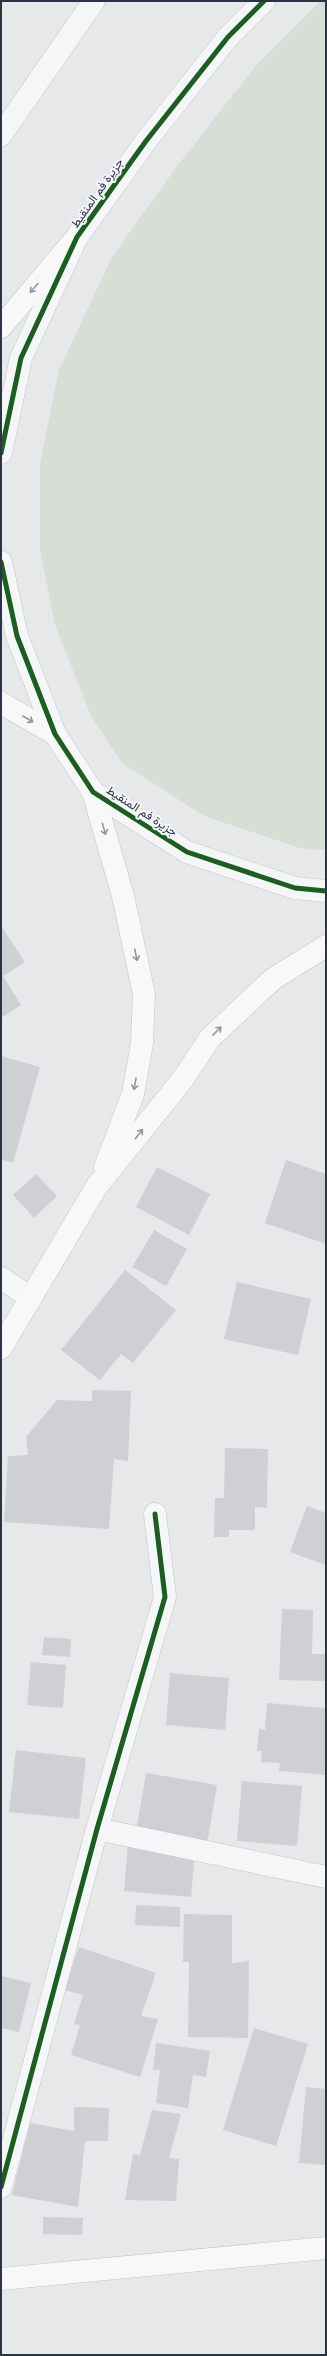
<svg xmlns="http://www.w3.org/2000/svg" width="327" height="2356" font-family="'Public Sans',Vazirmatn,sans-serif">
	<style>
		.green { fill: #d6ded6 }
		.building { fill: #ced0d3 }
		.lines { fill: none; stroke-linecap: round; stroke-linejoin: round }
		.minor-casing { stroke: #c4c6c8; stroke-width: 23 }
		.major-casing { stroke: #c2c5c8; stroke-width: 23 }
		.minor { stroke: #f5f6f7; stroke-width: 22 }
		.major { stroke: #f8f8f8; stroke-width: 22 }
		.cycleway-casing { stroke: #f4f6f9; stroke-width: 8 }
		.cycleway { stroke: #1b5e20; stroke-width: 5 }
		.oneway { stroke: #92969e }
		.labels { text-anchor: middle; stroke-width: 4; stroke-linejoin: round; paint-order: stroke }
		.street-label { font-size: 12px; fill: #2b3445; stroke: #f4f6f9 }
	</style>
	<rect width="100%" height="100%" fill="#e6e8ea"/>
	<!-- green -->
	<polygon class="green" points="320,1 326,1 326,850 303,849 204,816 122,763 91,716 55,625 40,550 40,464 59,370 112,257 178,165 258,63"/>
	<!-- building -->
	<g class="building">
		<polygon points="1,926 25,962 3,976 21,1005 1,1018"/>
		<polygon points="1,1056 40,1067 13,1163 1,1159"/>
		<polygon points="286,1160 326,1174 326,1244 265,1223"/>
		<polygon points="157,1167 210,1194 189,1235 136,1207"/>
		<polygon points="36,1174 57,1196 34,1218 13,1195"/>
		<polygon points="154,1230 187,1249 166,1286 132,1267"/>
		<polygon points="125,1270 176,1310 133,1363 121,1354 100,1380 61,1350"/>
		<polygon points="237,1282 311,1299 298,1355 224,1339"/>
		<polygon points="92,1390 131,1391 128,1461 114,1459 109,1529 4,1522 8,1456 28,1455 26,1437 57,1400 92,1401"/>
		<polygon points="225,1448 268,1449 267,1508 255,1507 255,1530 229,1530 229,1537 214,1537 215,1498 224,1498"/>
		<polygon points="307,1506 326,1513 326,1565 290,1552"/>
		<polygon points="282,1609 313,1610 312,1654 326,1654 326,1681 279,1680"/>
		<polygon points="44,1637 71,1639 70,1657 42,1655"/>
		<polygon points="31,1662 66,1665 63,1708 27,1705"/>
		<polygon points="170,1673 229,1678 225,1730 166,1725"/>
		<polygon points="267,1703 326,1708 326,1775 279,1771 280,1763 261,1762 262,1751 257,1751 259,1729 265,1730"/>
		<polygon points="16,1750 86,1758 79,1819 9,1812"/>
		<polygon points="146,1773 217,1785 207,1844 136,1832"/>
		<polygon points="242,1781 302,1786 297,1846 237,1841"/>
		<polygon points="128,1845 195,1852 191,1897 124,1891"/>
		<polygon points="136,1905 180,1907 180,1927 135,1925"/>
		<polygon points="184,1914 232,1915 232,1963 249,1961 248,2038 188,2037 189,1962 183,1962"/>
		<polygon points="79,1947 156,1973 141,2016 158,2019 140,2077 71,2055 80,2025 74,2024 83,1995 64,1990"/>
		<polygon points="1,1976 31,1983 19,2032 1,2028"/>
		<polygon points="254,2028 308,2044 276,2146 223,2130"/>
		<polygon points="156,2043 210,2051 206,2077 193,2075 188,2108 156,2103 160,2070 153,2070"/>
		<polygon points="306,2087 326,2089 326,2165 299,2163"/>
		<polygon points="74,2107 109,2108 108,2141 85,2141 78,2207 12,2195 30,2123 74,2131"/>
		<polygon points="152,2110 181,2114 169,2158 179,2159 176,2201 125,2200 133,2154 140,2155"/>
		<polygon points="43,2217 83,2218 82,2235 43,2234"/>
	</g>
	<g class="lines">
		<defs>
			<g id="minor">
				<polyline points="1,135 94,1"/>
				<polyline points="1,453 21,358 77,237 146,141 228,37 264,1"/>
				<polyline points="1,562 17,636 55,734 93,792 187,852 295,888 326,891"/>
				<polyline points="1,1278 31,1298"/>
				<polyline points="97,1829 326,1877"/>
				<polyline points="1,2187 97,1829 165,1597 155,1514"/>
			</g>
			<g id="major">
				<polyline points="1,327 77,237"/>
				<polyline points="1,703 55,734"/>
				<polyline points="93,792 123,896 144,994 142,1043 133,1094 105,1167"/>
				<polyline points="1,1348 97,1186 183,1079 210,1038 273,979 326,946"/>
				<polyline points="1,2279 326,2248"/>
			</g>
		</defs>
		<!-- minor casing -->
		<use href="#minor" class="minor-casing"/>
		<!-- major casing -->
		<use href="#major" class="major-casing"/>
		<!-- minor -->
		<use href="#minor" class="minor"/>
		<!-- major -->
		<use href="#major" class="major"/>
		<defs>
			<g id="cycleway">
				<polyline points="1,453 21,358 77,237 146,141 228,37 264,1"/>
				<polyline points="1,562 17,636 55,734 93,792 187,852 295,888 326,891"/>
				<polyline points="1,2187 97,1829 165,1597 155,1514"/>
			</g>
		</defs>
		<!-- cycleway casing -->
		<use href="#cycleway" class="cycleway-casing"/>
		<!-- cycleway -->
		<use href="#cycleway" class="cycleway"/>
	</g>
	<!-- one-way arrows -->
	<defs><path id="oneway-shaft" d="M-6 0H5M1.5-3L5.5 0L1.5 3" fill="none" stroke-width="1.6" stroke-linecap="round" stroke-linejoin="round"/></defs>
	<g class="oneway">
		<use href="#oneway-shaft" transform="translate(34 288) rotate(130)"/>
		<use href="#oneway-shaft" transform="translate(28 719) rotate(30)"/>
		<use href="#oneway-shaft" transform="translate(104 829) rotate(74)"/>
		<use href="#oneway-shaft" transform="translate(136 955) rotate(78)"/>
		<use href="#oneway-shaft" transform="translate(217 1031) rotate(-45)"/>
		<use href="#oneway-shaft" transform="translate(135 1084) rotate(100)"/>
		<use href="#oneway-shaft" transform="translate(139 1134) rotate(-52)"/>
	</g>
	<g class="labels">
		<!-- street labels -->
		<g class="street-label">
			<text transform="translate(97 193) rotate(-55)" y="4">جزيرة فم المنقيط</text>
			<text transform="translate(142 811) rotate(33)" y="4">جزيرة فم المنقيط</text>
		</g>
	</g>
	<!-- border -->
	<rect width="327" height="2356" fill="none" stroke="#2b3445" stroke-width="4"/>
</svg>
